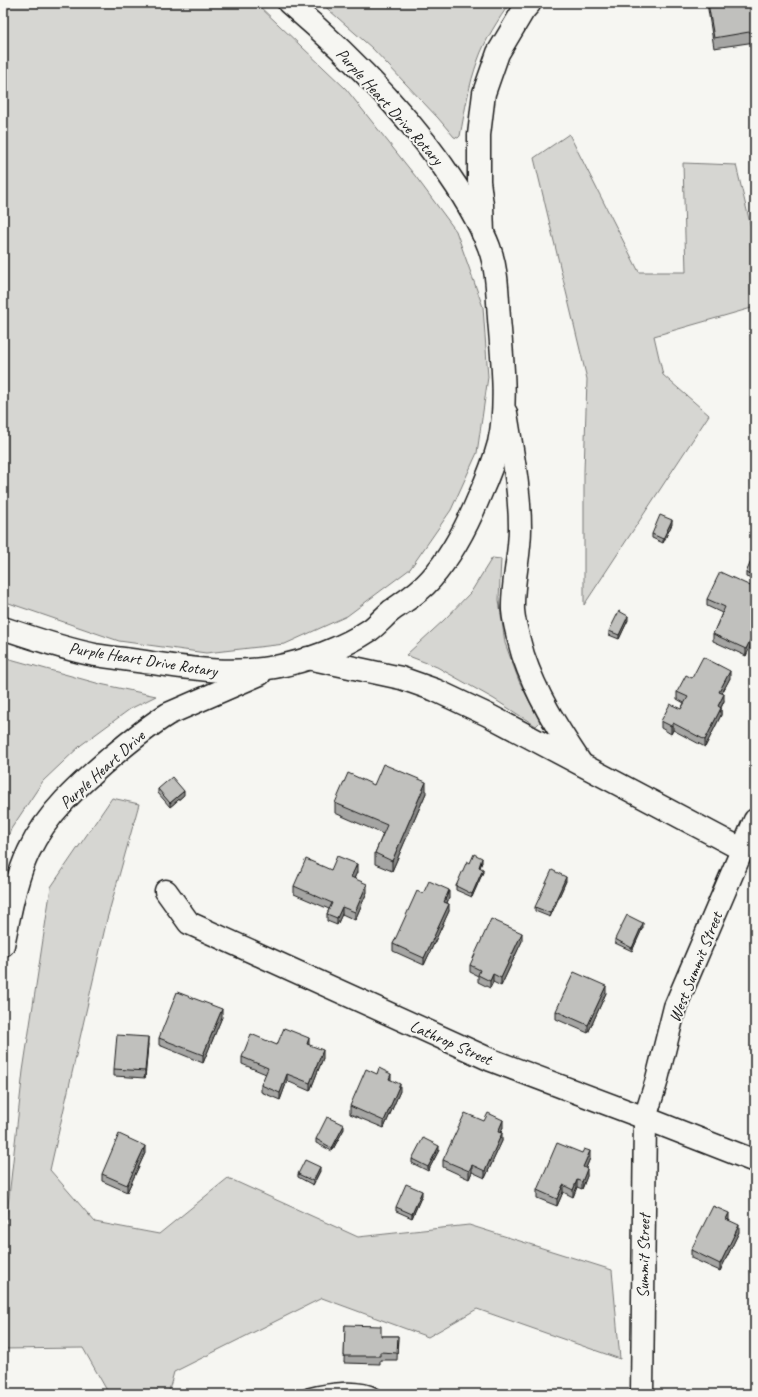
<svg xmlns="http://www.w3.org/2000/svg" width="758" height="1397" font-family="Caveat,sans-serif">
	<style>
		.green { fill: #d6d6d2; stroke: #797977 }
		.lines { fill: none; stroke-linecap: round; stroke-linejoin: round }
		.service-casing { stroke: #1c1c1c; stroke-width: 14 }
		.minor-casing { stroke: #1c1c1c; stroke-width: 25 }
		.tertiary-casing { stroke: #1c1c1c; stroke-width: 25 }
		.primary-casing { stroke: #1c1c1c; stroke-width: 25 }
		.service { stroke: #f6f6f2; stroke-width: 11 }
		.minor { stroke: #f6f6f2; stroke-width: 22 }
		.tertiary { stroke: #f6f6f2; stroke-width: 22 }
		.primary { stroke: #f6f6f2; stroke-width: 22 }
		.wall { fill: #a5a5a3; stroke: #1c1c1c }
		.shaded-wall { fill: #868684; stroke: #1c1c1c }
		.building { fill: #c0c0bd; stroke: #1c1c1c }
		.labels { text-anchor: middle; stroke-width: 4; stroke-linejoin: round; paint-order: stroke }
		.street-label { font-size: 17px; fill: #1c1c1c; stroke: #f6f6f2 }
	</style>
	<rect width="100%" height="100%" fill="#f6f6f2"/>
	<filter id="ink" filterUnits="userSpaceOnUse"><feTurbulence type="fractalNoise" baseFrequency=".025" numOctaves="2"/><feDisplacementMap in="SourceGraphic" scale="8" xChannelSelector="R" yChannelSelector="G"/><feConvolveMatrix kernelMatrix="1 2 1 2 8 2 1 2 1" color-interpolation-filters="sRGB"/></filter>
	<g filter="url(#ink)">
		<!-- green -->
		<g class="green">
			<polygon points="3,3 256,3 346,89 416,177 456,231 483,307 488,377 477,453 451,510 410,569 347,616 285,644 206,653 119,641 3,601"/>
			<path d="M321 3H510C499 18 484 42 478 60 469 84 465 110 460 136L458 138 454 137 438 118 372 48Z"/>
			<polygon points="569,134 639,272 686,272 683,163 736,165 755,244 755,307 654,336 663,375 709,415 584,605 584,471 587,379 534,158"/>
			<polygon points="492,558 501,559 499,600 505,643 519,681 540,722 536,726 494,699 437,667 406,655 444,620 471,592"/>
			<polygon points="3,657 100,684 156,696 130,709 81,745 43,781 11,829 3,851"/>
			<polygon points="112,798 139,804 107,919 50,1170 95,1222 159,1234 228,1178 358,1237 469,1225 612,1270 620,1359 477,1309 428,1337 322,1298 174,1372 168,1394 109,1394 83,1348 3,1349 3,1251 23,1071 51,887"/>
		</g>
		<g class="lines">
			<defs>
				<path id="service" d="M308 1394C327 1389 358 1384 376 1394"/>
				<polyline id="minor" points="166,891 189,923 491,1060 645,1118"/>
				<g id="tertiary">
					<polyline points="483,234 482,205 479,181 479,135 484,93 498,53 523,11 530,3"/>
					<path d="M506 413C512 451 520 490 520 528 520 556 512 583 513 610 514 625 519 640 523 655 537 696 556 726 580 762"/>
					<polyline points="308,658 401,678 435,690 488,715 743,850"/>
					<polyline points="645,1118 755,1161"/>
					<polyline points="642,1394 645,1118 656,1083 675,1007 755,820"/>
				</g>
				<g id="primary">
					<path d="M3 628C33 638 64 649 95 655 114 658 133 660 152 663 195 669 231 675 275 667 307 661 343 648 370 630 378 624 384 617 391 611 405 601 419 593 431 579 452 555 467 526 479 497 487 479 494 462 499 443 507 407 503 368 500 330 497 302 499 274 489 247 481 226 469 206 457 187 412 117 352 57 289 3"/>
					<path d="M3 945C10 913 15 880 29 851 47 813 79 785 110 758 129 742 147 727 168 714L260 674"/>
				</g>
			</defs>
			<!-- service casing -->
			<use href="#service" class="service-casing"/>
			<!-- minor casing -->
			<use href="#minor" class="minor-casing"/>
			<!-- tertiary casing -->
			<use href="#tertiary" class="tertiary-casing"/>
			<!-- primary casing -->
			<use href="#primary" class="primary-casing"/>
			<!-- service -->
			<use href="#service" class="service"/>
			<!-- minor -->
			<use href="#minor" class="minor"/>
			<!-- tertiary -->
			<use href="#tertiary" class="tertiary"/>
			<!-- primary -->
			<use href="#primary" class="primary"/>
		</g>
		<!-- wall -->
		<g class="wall">
			<polygon points="707,3 755,3 755,42 714,48"/>
			<polygon points="672,524 663,543 652,538 652,534"/>
			<polygon points="755,554 755,580 746,577 746,573"/>
			<polygon points="755,588 746,656 713,641 713,634 722,613 707,606 707,599"/>
			<polygon points="628,620 619,639 609,635 609,631"/>
			<polygon points="692,678 730,678 722,693 724,701 721,708 721,715 705,747 673,730 671,734 661,728 661,721 681,709 684,703 677,699 677,692"/>
			<polygon points="374,785 426,793 392,871 375,864 375,853 383,834 335,813 335,803"/>
			<polygon points="158,789 184,795 170,807 158,793"/>
			<polygon points="482,862 480,867 483,872 472,897 456,890 456,886 470,863"/>
			<polygon points="331,870 357,872 354,879 367,892 355,920 342,914 337,925 327,921 327,914 329,909 294,894 294,886"/>
			<polygon points="566,881 550,917 535,911 535,907"/>
			<polygon points="423,894 449,898 447,903 449,911 424,965 393,951 393,944"/>
			<polygon points="643,927 632,951 615,943 615,939"/>
			<polygon points="522,941 501,986 493,982 490,988 478,982 478,976 470,972 470,965"/>
			<polygon points="755,991 755,1011 751,1009 751,1002"/>
			<polygon points="606,993 588,1033 556,1019 556,1011"/>
			<polygon points="222,1017 203,1063 159,1045 159,1038"/>
			<polygon points="148,1044 145,1078 114,1076 114,1069"/>
			<polygon points="277,1045 309,1045 323,1058 310,1091 287,1081 280,1100 261,1092 261,1085 266,1074 242,1064 242,1057"/>
			<polygon points="391,1080 400,1091 384,1128 350,1114 350,1106"/>
			<polygon points="484,1121 503,1127 501,1133 502,1141 485,1178 472,1172 469,1179 443,1167 443,1160"/>
			<polygon points="344,1129 332,1151 316,1143 316,1139"/>
			<polygon points="439,1150 428,1171 412,1163 412,1159"/>
			<polygon points="145,1153 127,1192 102,1181 102,1174"/>
			<polygon points="590,1158 586,1168 587,1176 582,1189 577,1187 573,1197 563,1192 557,1206 537,1198 537,1190"/>
			<polygon points="320,1171 313,1185 298,1177 298,1174"/>
			<polygon points="422,1195 412,1218 396,1211 396,1207"/>
			<polygon points="729,1220 739,1232 720,1271 691,1258 691,1250"/>
			<polygon points="345,1325 381,1336 398,1336 397,1360 380,1360 380,1364 344,1363"/>
		</g>
		<!-- shaded-wall -->
		<g class="shaded-wall">
			<polygon points="672,520 672,524 663,543 663,539"/>
			<polygon points="628,616 628,620 619,639 619,635"/>
			<polygon points="755,630 755,637 746,656 746,649"/>
			<polygon points="730,671 730,678 719,699 719,692"/>
			<polygon points="724,694 724,701 718,713 718,706"/>
			<polygon points="721,708 721,715 705,747 705,740"/>
			<polygon points="673,723 673,730 671,734 671,726"/>
			<polygon points="426,782 426,793 392,871 392,861"/>
			<polygon points="184,791 184,795 170,807 170,803"/>
			<polygon points="482,858 482,862 479,870 479,867"/>
			<polygon points="357,864 357,872 351,885 351,877"/>
			<polygon points="483,869 483,872 472,897 472,894"/>
			<polygon points="566,877 566,881 550,917 550,913"/>
			<polygon points="367,884 367,892 355,920 355,912"/>
			<polygon points="449,890 449,898 444,909 444,902"/>
			<polygon points="449,904 449,911 424,965 424,958"/>
			<polygon points="342,907 342,914 337,925 337,918"/>
			<polygon points="643,923 643,927 632,951 632,948"/>
			<polygon points="522,933 522,941 501,986 501,978"/>
			<polygon points="493,974 493,982 490,988 490,981"/>
			<polygon points="606,986 606,993 588,1033 588,1025"/>
			<polygon points="222,1009 222,1017 203,1063 203,1055"/>
			<polygon points="148,1037 148,1044 145,1078 145,1071"/>
			<polygon points="309,1038 309,1045 307,1044"/>
			<polygon points="323,1050 323,1058 310,1091 310,1083"/>
			<polygon points="287,1074 287,1081 280,1100 280,1093"/>
			<polygon points="391,1074 391,1081 389,1079"/>
			<polygon points="400,1084 400,1091 384,1128 384,1121"/>
			<polygon points="503,1120 503,1127 498,1139 498,1132"/>
			<polygon points="344,1125 344,1129 332,1151 332,1148"/>
			<polygon points="502,1133 502,1141 485,1178 485,1171"/>
			<polygon points="145,1146 145,1153 127,1192 127,1185"/>
			<polygon points="439,1146 439,1150 428,1171 428,1167"/>
			<polygon points="590,1151 590,1158 583,1175 583,1167"/>
			<polygon points="472,1165 472,1172 469,1179 469,1171"/>
			<polygon points="320,1167 320,1171 313,1185 313,1181"/>
			<polygon points="587,1169 587,1176 582,1189 582,1182"/>
			<polygon points="577,1180 577,1187 573,1197 573,1190"/>
			<polygon points="563,1185 563,1192 557,1206 557,1199"/>
			<polygon points="422,1191 422,1195 412,1218 412,1214"/>
			<polygon points="729,1213 729,1220 726,1219"/>
			<polygon points="739,1225 739,1232 720,1271 720,1264"/>
		</g>
		<!-- building -->
		<g class="building">
			<polygon points="708,3 755,3 755,31 714,38"/>
			<polygon points="660,515 672,520 663,539 652,534"/>
			<polygon points="754,554 755,554 755,577 746,573"/>
			<polygon points="720,572 755,588 755,630 746,649 713,634 725,607 707,599"/>
			<polygon points="619,611 628,616 619,635 609,631"/>
			<polygon points="703,657 730,671 719,692 724,694 718,706 721,708 705,740 673,723 671,726 661,721 670,704 681,709 688,697 677,692 686,675 692,678"/>
			<polygon points="383,764 426,782 392,861 375,853 387,825 335,803 348,773 374,785"/>
			<polygon points="172,777 184,791 170,803 158,789"/>
			<polygon points="474,854 482,858 479,867 483,869 472,894 456,886 467,861 470,863"/>
			<polygon points="337,856 357,864 351,877 367,884 355,912 342,907 337,918 327,914 332,903 294,886 306,859 331,870"/>
			<polygon points="552,870 566,877 550,913 535,907"/>
			<polygon points="429,881 449,890 444,902 449,904 424,958 393,944 417,891 423,894"/>
			<polygon points="627,915 643,923 632,948 615,939"/>
			<polygon points="491,919 522,933 501,978 493,974 490,981 478,975 480,970 470,965"/>
			<polygon points="574,972 606,986 588,1025 556,1011"/>
			<polygon points="755,991 755,1004 751,1002"/>
			<polygon points="177,992 222,1009 203,1055 159,1038"/>
			<polygon points="284,1028 309,1038 307,1044 323,1050 310,1083 287,1074 280,1093 261,1085 268,1068 242,1057 251,1034 277,1045"/>
			<polygon points="117,1035 148,1037 145,1071 114,1069"/>
			<polygon points="379,1068 391,1074 389,1079 400,1084 384,1121 350,1106 366,1069 377,1074"/>
			<polygon points="465,1113 484,1121 488,1113 503,1120 498,1132 502,1133 485,1171 472,1165 469,1171 443,1160"/>
			<polygon points="327,1117 344,1125 332,1148 316,1139"/>
			<polygon points="119,1134 145,1146 127,1185 102,1174"/>
			<polygon points="423,1138 439,1146 428,1167 412,1159"/>
			<polygon points="557,1143 582,1153 584,1149 590,1151 583,1167 587,1169 582,1182 577,1180 573,1190 563,1185 557,1199 537,1190"/>
			<polygon points="305,1160 320,1167 313,1181 298,1174"/>
			<polygon points="406,1184 422,1191 412,1214 396,1207"/>
			<polygon points="713,1206 729,1213 726,1219 739,1225 720,1264 691,1250"/>
			<polygon points="345,1325 381,1326 381,1336 398,1336 397,1353 380,1352 380,1356 344,1356"/>
		</g>
	</g>
	<g class="labels">
		<!-- street labels -->
		<g class="street-label">
			<text transform="translate(390 106) rotate(48)" y="6">Purple Heart Drive Rotary</text>
			<text transform="translate(143 659) rotate(9)" y="6">Purple Heart Drive Rotary</text>
			<text transform="translate(102 769) rotate(-42)" y="6">Purple Heart Drive</text>
			<text transform="translate(695 967) rotate(-68)" y="6">West Summit Street</text>
			<text transform="translate(451 1042) rotate(24)" y="6">Lathrop Street</text>
			<text transform="translate(643 1256) rotate(-89)" y="6">Summit Street</text>
		</g>
	</g>
	<!-- margin -->
	<rect width="758" height="1397" fill="none" stroke="#f6f6f2" stroke-width="16"/>
	<rect x="8" y="8" width="742" height="1381" fill="none" stroke="#1c1c1c" stroke-width="1.5" filter="url(#ink)"/>
</svg>
